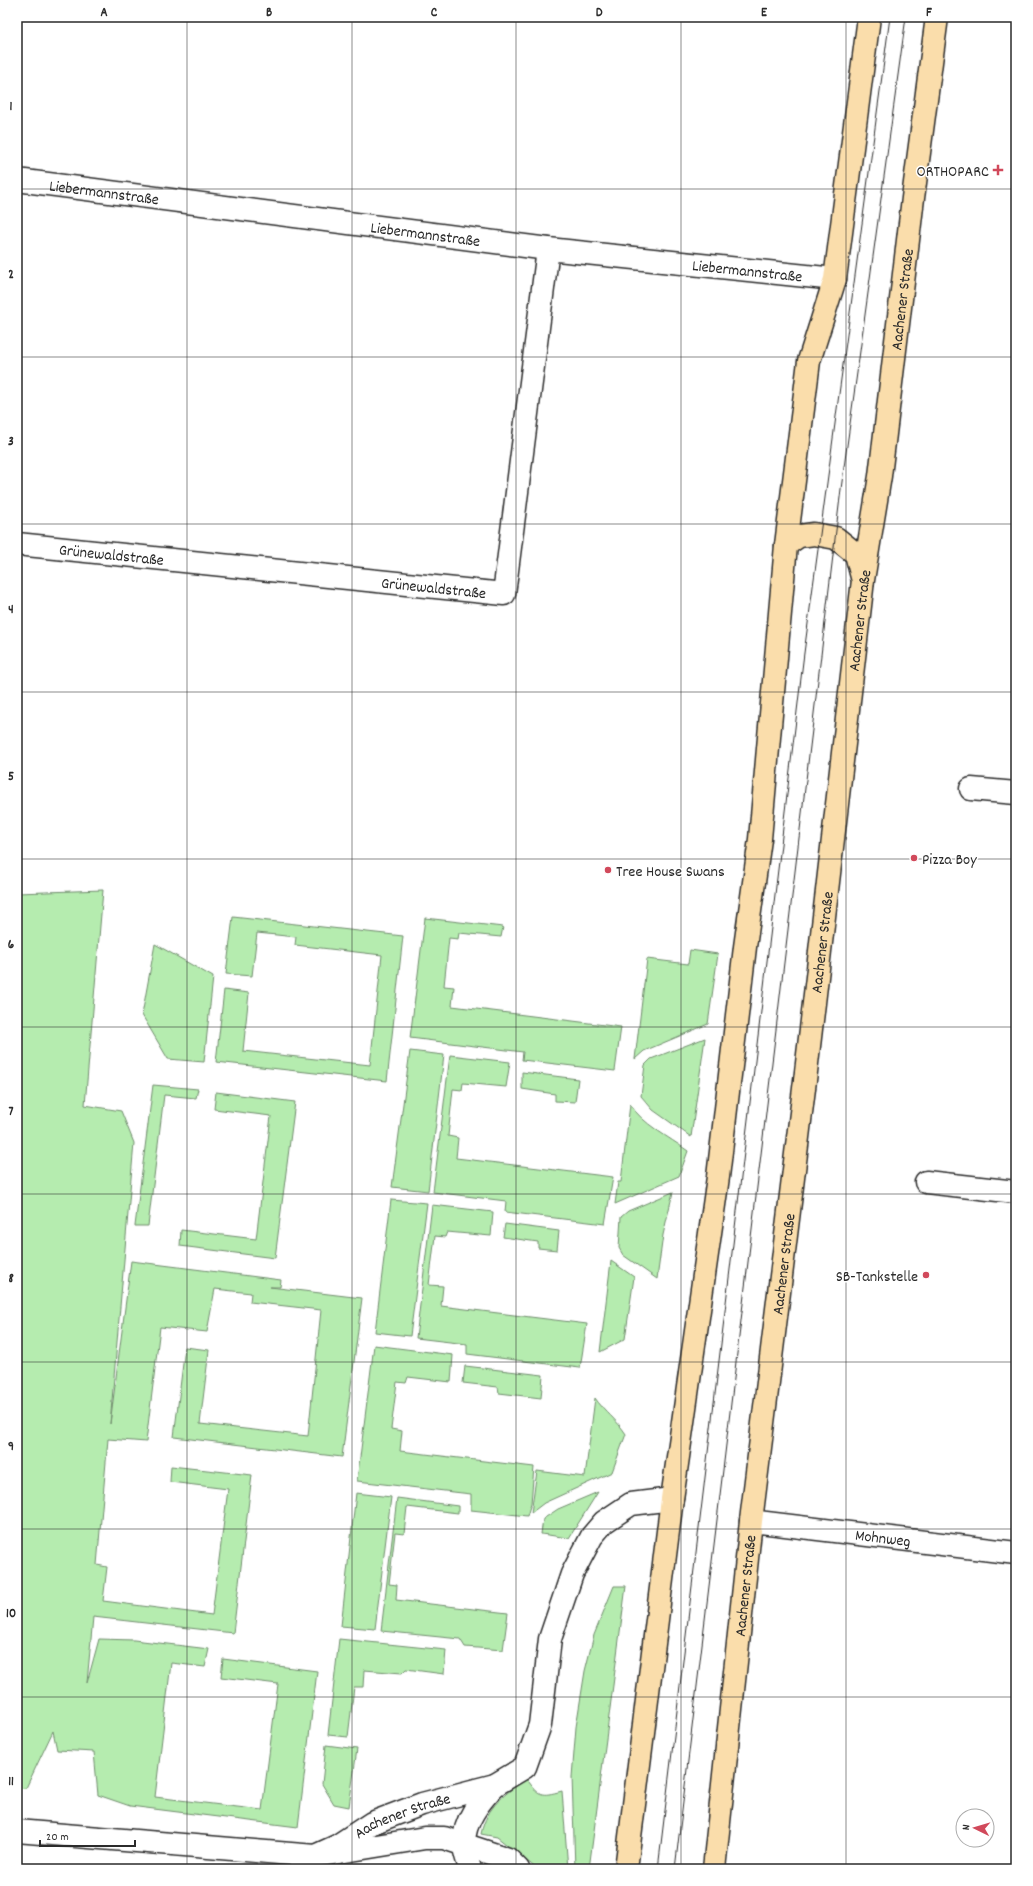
<svg xmlns="http://www.w3.org/2000/svg" width="1033" height="1886" font-family="Dekko,sans-serif">
	<style>
		.green { fill: #b5ecaf; stroke: #708c6d }
		.lines { fill: none; stroke-linecap: round; stroke-linejoin: round }
		.street-casing { stroke: #2b2b2b; stroke-width: 25 }
		.primary-casing { stroke: #2b2b2b; stroke-width: 25 }
		.street { stroke: #fff; stroke-width: 22 }
		.primary { stroke: #faddab; stroke-width: 22 }
		.tram { stroke: #2b2b2b; stroke-width: 1 }
		.grid { fill: none; stroke: #2b2b2b; stroke-width: 1; stroke-opacity: 0.55 }
		.poi-dot { fill: #d1495b; stroke: #fff; stroke-width: 1.5 }
		.labels { text-anchor: middle; stroke-width: 3; stroke-linejoin: round; paint-order: stroke }
		.poi-label { font-size: 16px; fill: #2b2b2b; stroke: #fff; text-anchor: end }
		.street-label { font-size: 16px; fill: #2b2b2b; stroke: #fff }
		.neatline { fill: none; stroke: #2b2b2b; stroke-width: 1.5 }
		.grid-label { font-size: 13px; text-anchor: middle; font-weight: bold; fill: #2b2b2b }
	</style>
	<rect width="100%" height="100%" fill="#fff"/>
	<filter id="ink" filterUnits="userSpaceOnUse"><feTurbulence type="fractalNoise" baseFrequency=".025" numOctaves="2"/><feDisplacementMap in="SourceGraphic" scale="8" xChannelSelector="R" yChannelSelector="G"/><feConvolveMatrix kernelMatrix="1 2 1 2 8 2 1 2 1" color-interpolation-filters="sRGB"/></filter>
	<g filter="url(#ink)">
		<!-- green -->
		<g class="green">
			<polygon points="103,890 85,1105 121,1111 134,1143 110,1424 131,1261 281,1280 280,1287 270,1287 362,1298 342,1457 174,1437 185,1347 209,1350 200,1424 308,1436 321,1310 250,1302 251,1293 215,1289 207,1332 160,1327 146,1442 108,1439 97,1565 107,1567 103,1601 212,1615 228,1489 170,1482 171,1466 252,1475 233,1633 93,1617 87,1683 99,1639 134,1640 209,1649 205,1667 171,1663 155,1797 262,1810 278,1684 221,1677 223,1659 317,1671 298,1827 130,1806 98,1795 94,1752 57,1750 53,1731 26,1788 17,1789 17,893"/>
			<polygon points="233,917 403,936 387,1081 216,1062 224,990 249,993 243,1051 370,1065 382,955 295,945 296,937 257,933 252,976 226,974"/>
			<polygon points="425,918 503,927 501,937 459,933 458,939 449,938 444,986 454,987 452,1006 621,1027 615,1071 522,1060 523,1052 410,1038"/>
			<polygon points="155,944 213,977 204,1062 168,1059 142,1015"/>
			<polygon points="690,950 718,954 708,1024 644,1051 635,1059 647,959 688,964"/>
			<polygon points="705,1038 691,1137 653,1110 641,1096 645,1065 651,1059"/>
			<polygon points="410,1051 444,1055 428,1191 392,1187"/>
			<polygon points="450,1055 510,1062 506,1087 463,1083 462,1090 453,1089 448,1136 458,1138 456,1158 613,1177 605,1224 505,1212 506,1201 433,1192"/>
			<polygon points="522,1072 578,1079 575,1102 555,1101 555,1094 522,1089"/>
			<polygon points="153,1085 198,1089 196,1098 164,1095 148,1226 135,1226"/>
			<polygon points="216,1092 295,1102 275,1258 180,1246 181,1230 256,1239 271,1116 214,1109"/>
			<path d="M630 1104C642 1124 669 1137 688 1151L679 1176 615 1204 618 1182H621Z"/>
			<polygon points="673,1192 663,1235 657,1279 623,1255 619,1248 621,1217 628,1211"/>
			<polygon points="391,1200 427,1203 410,1336 375,1332"/>
			<polygon points="432,1205 493,1212 491,1236 447,1232 445,1237 435,1236 429,1285 443,1286 441,1306 587,1324 580,1368 467,1354 467,1344 416,1338"/>
			<polygon points="505,1224 559,1231 557,1250 538,1248 538,1242 503,1237"/>
			<polygon points="611,1261 634,1277 625,1339 600,1352"/>
			<polygon points="374,1345 453,1355 451,1382 408,1377 406,1383 397,1382 391,1429 402,1431 400,1451 534,1467 531,1503 527,1516 471,1510 471,1494 357,1481"/>
			<polygon points="465,1366 543,1375 541,1398 499,1393 498,1387 463,1383"/>
			<path d="M595 1398C604 1411 617 1420 626 1434L612 1472 544 1503 531 1513 537 1471 585 1477Z"/>
			<polygon points="598,1492 569,1538 541,1534 543,1519 558,1509"/>
			<polygon points="356,1493 391,1497 375,1629 341,1626"/>
			<polygon points="397,1498 458,1506 458,1513 407,1507 404,1534 395,1533 389,1584 397,1585 396,1600 508,1613 503,1650 465,1647 460,1639 381,1631"/>
			<polygon points="614,1586 626,1586 589,1869 575,1869 572,1777 576,1727 585,1671 594,1635"/>
			<polygon points="339,1639 446,1650 444,1674 406,1669 402,1673 364,1670 363,1687 354,1687 348,1737 328,1735"/>
			<polygon points="326,1745 357,1749 349,1807 334,1804 322,1784"/>
			<path d="M526 1778C539 1796 540 1797 562 1791L568 1869H537L497 1837 481 1834C487 1805 505 1795 526 1778Z"/>
		</g>
		<g class="lines">
			<defs>
				<g id="street">
					<path id="s1" d="M17 180 548 249 835 279"/>
					<path id="s2" d="M17 544 504 594 548 249"/>
					<polyline points="971,789 1016,793"/>
					<polyline points="926,1182 1016,1192"/>
					<path id="s3" d="M751 1521 1016 1553"/>
					<polyline points="17,1831 315,1856 425,1838 444,1838 508,1859 518,1869"/>
					<path id="s4" d="M315 1856 337 1846 372 1823 422 1804 495 1785 525 1767 540 1725 550 1639 572 1574 592 1536 604 1522 631 1504 672 1499"/>
					<path d="M470 1869C468 1861 464 1852 464 1845 463 1821 480 1801 495 1785"/>
				</g>
				<g id="primary">
					<polyline points="786,545 799,536 814,534 836,538 856,554 862,577"/>
					<polyline points="626,1869 672,1499 718,1177 745,947 760,839 786,545 809,361 835,279 869,17"/>
					<path id="s5" d="M714 1869 751 1521 806 1072 863 580 880 476 913 198 937 17"/>
				</g>
			</defs>
			<!-- street casing -->
			<use href="#street" class="street-casing"/>
			<!-- primary casing -->
			<use href="#primary" class="primary-casing"/>
			<!-- street -->
			<use href="#street" class="street"/>
			<!-- primary -->
			<use href="#primary" class="primary"/>
			<!-- tram -->
			<g class="tram">
				<polyline points="658,1869 804,653 890,17"/>
				<polyline points="675,1869 841,489 906,17"/>
			</g>
		</g>
	</g>
	<!-- grid -->
	<path class="grid" d="M187 17V1869M352 17V1869M516 17V1869M681 17V1869M846 17V1869M17 189H1016M17 357H1016M17 524H1016M17 692H1016M17 859H1016M17 1027H1016M17 1194H1016M17 1362H1016M17 1529H1016M17 1697H1016"/>
	<!-- markers -->
	<g class="poi-dot">
		<path d="M996 164h4v4h4v4h-4v4h-4v-4h-4v-4h4z"/>
		<circle cx="914" cy="858" r="4"/>
		<circle cx="608" cy="870" r="4"/>
		<circle cx="926" cy="1275" r="4"/>
	</g>
	<g class="labels">
		<!-- poi labels -->
		<g class="poi-label">
			<text x="989" y="176">ORTHOPARC</text>
			<text x="922" y="864" text-anchor="start">Pizza Boy</text>
			<text x="616" y="876" text-anchor="start">Tree House Swans</text>
			<text x="918" y="1281">SB-Tankstelle</text>
		</g>
		<!-- street labels -->
		<g class="street-label">
			<text dy="6" stroke="none"><textPath href="#s1" startOffset="88">Liebermannstraße</textPath></text>
			<text dy="6" stroke="none"><textPath href="#s1" startOffset="412">Liebermannstraße</textPath></text>
			<text dy="6" stroke="none"><textPath href="#s1" startOffset="736">Liebermannstraße</textPath></text>
			<text dy="6" stroke="none"><textPath href="#s5" startOffset="1581">Aachener Straße</textPath></text>
			<text dy="6" stroke="none"><textPath href="#s2" startOffset="95">Grünewaldstraße</textPath></text>
			<text dy="6" stroke="none"><textPath href="#s2" startOffset="419">Grünewaldstraße</textPath></text>
			<text dy="6" stroke="none"><textPath href="#s5" startOffset="1257">Aachener Straße</textPath></text>
			<text dy="6" stroke="none"><textPath href="#s5" startOffset="933">Aachener Straße</textPath></text>
			<text dy="6" stroke="none"><textPath href="#s5" startOffset="609">Aachener Straße</textPath></text>
			<text dy="6" stroke="none"><textPath href="#s3" startOffset="133">Mohnweg</textPath></text>
			<text dy="6" stroke="none"><textPath href="#s5" startOffset="285">Aachener Straße</textPath></text>
			<text dy="6" stroke="none"><textPath href="#s4" startOffset="97">Aachener Straße</textPath></text>
		</g>
	</g>
	<!-- margin -->
	<rect width="1033" height="1886" fill="none" stroke="#fff" stroke-width="44"/>
	<!-- north arrow -->
	<g transform="translate(975 1828) rotate(275)"><circle r="19" fill="#ffffff" stroke="#aaaaaa"/>
	<path d="M0-3L7 15L0 10L-7 15Z" fill="#d1495b"/>
	<text y="-6" font-size="11" font-weight="bold" text-anchor="middle" fill="#2b2b2b">N</text>
	</g>
	<!-- scale -->
	<path d="M40 1840v6h95v-6" fill="none" stroke="#2b2b2b" stroke-width="2"/>
	<text x="46" y="1840" font-size="12" fill="#2b2b2b" stroke="#ffffff" stroke-width="3" paint-order="stroke">20 m</text>
	<rect x="22" y="22" width="989" height="1842" class="neatline"/>
	<g class="grid-label">
		<text x="104" y="16">A</text>
		<text x="269" y="16">B</text>
		<text x="434" y="16">C</text>
		<text x="599" y="16">D</text>
		<text x="764" y="16">E</text>
		<text x="929" y="16">F</text>
		<text x="11" y="110">1</text>
		<text x="11" y="278">2</text>
		<text x="11" y="445">3</text>
		<text x="11" y="613">4</text>
		<text x="11" y="780">5</text>
		<text x="11" y="948">6</text>
		<text x="11" y="1115">7</text>
		<text x="11" y="1282">8</text>
		<text x="11" y="1450">9</text>
		<text x="11" y="1617">10</text>
		<text x="11" y="1785">11</text>
	</g>
</svg>
